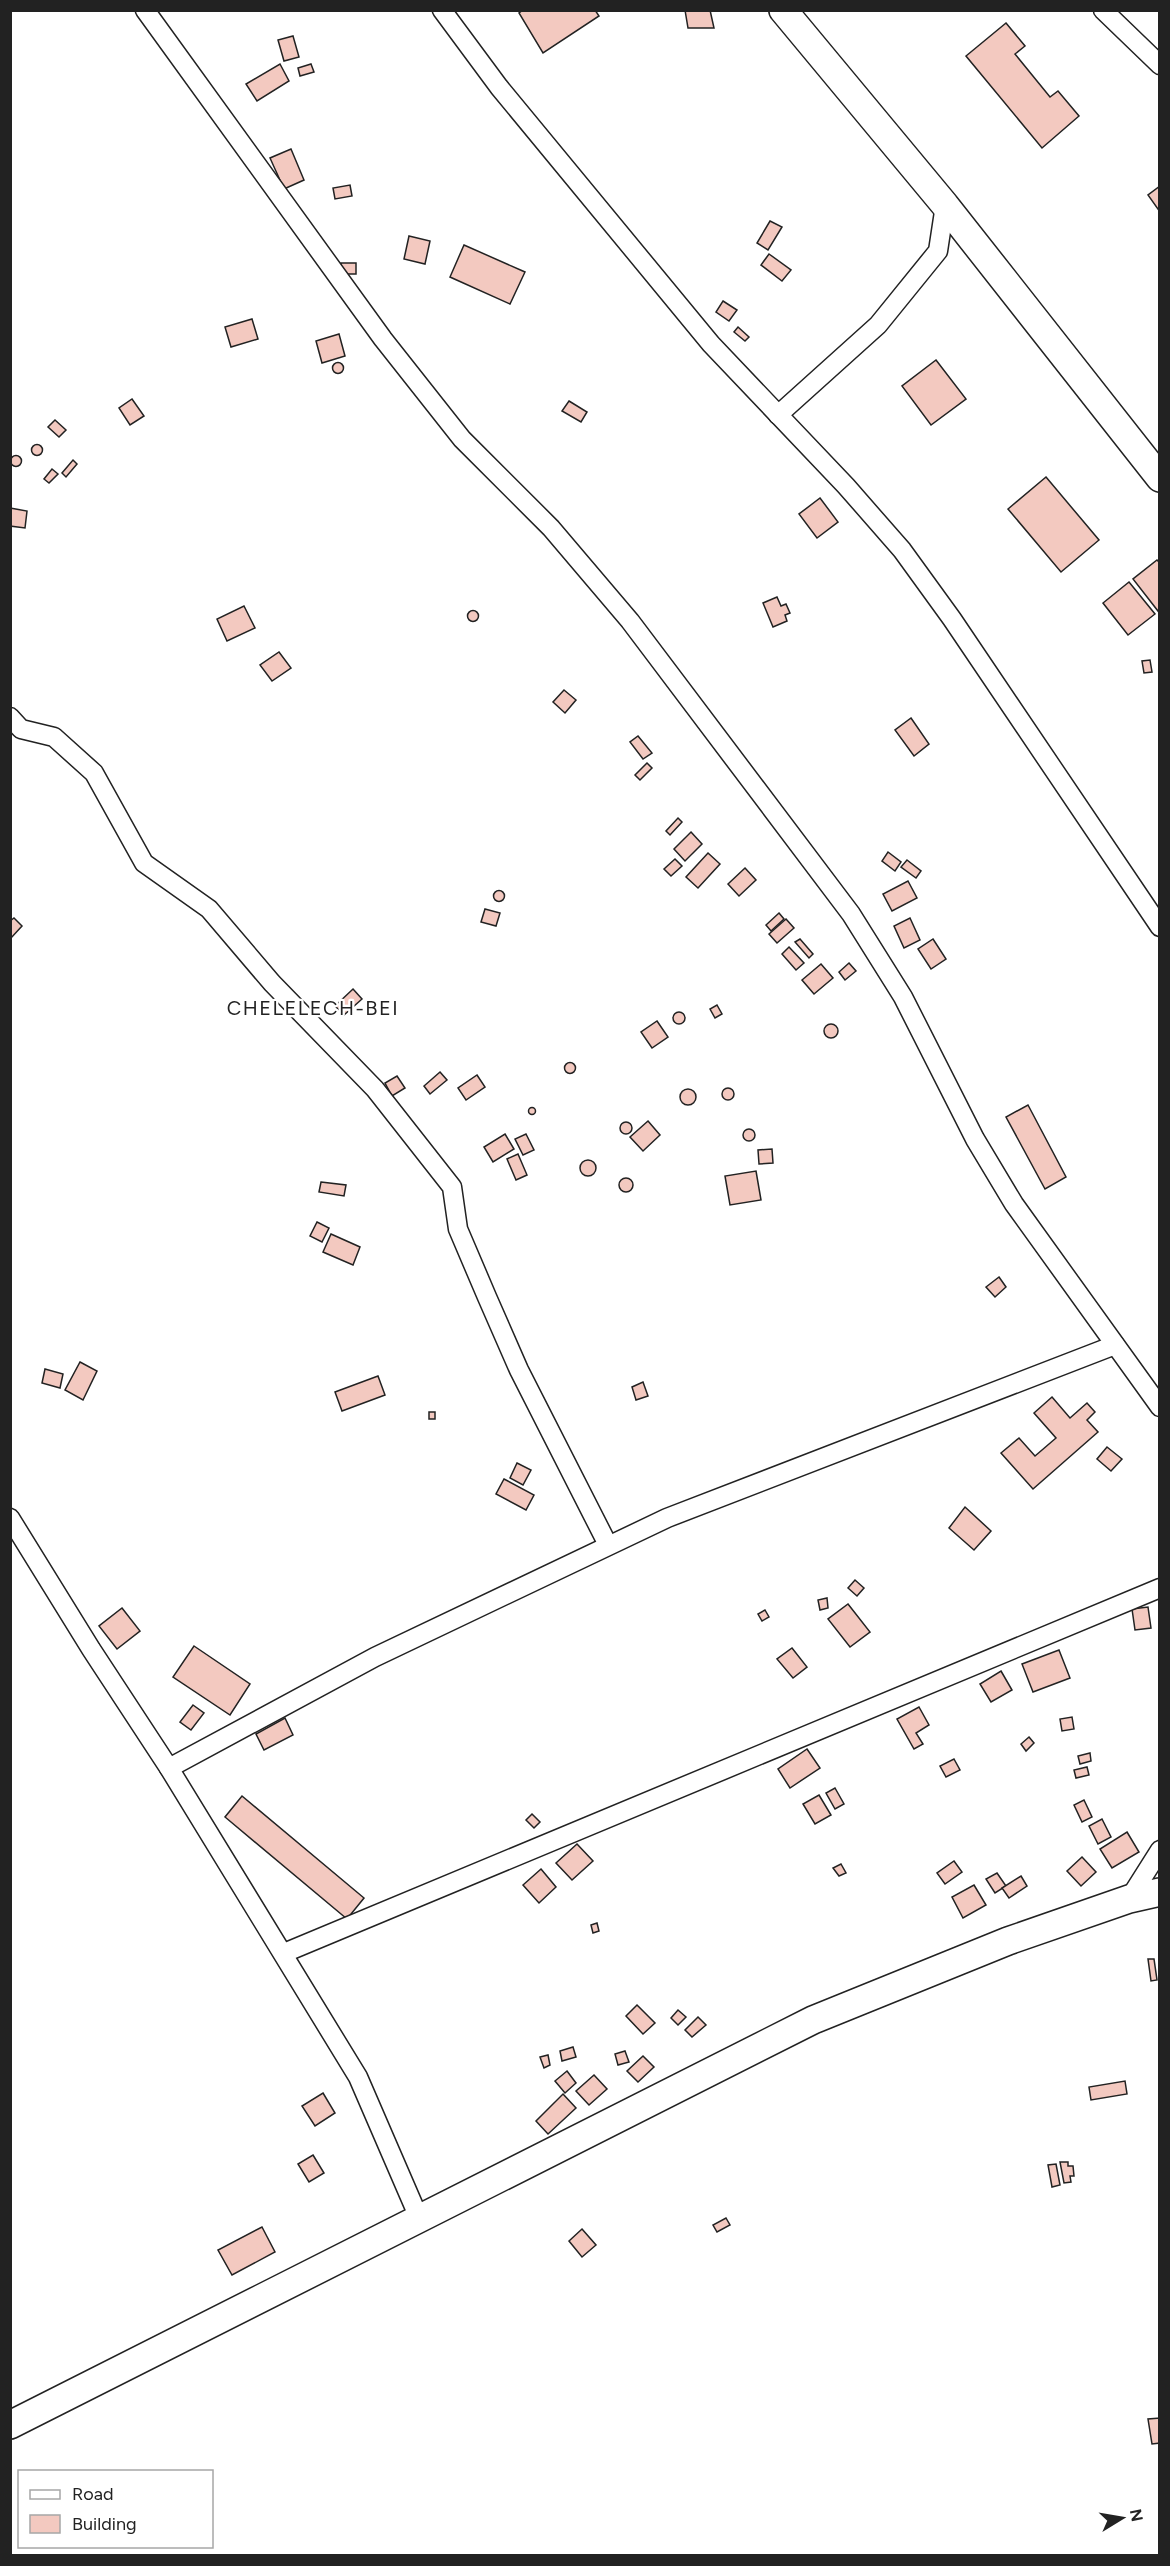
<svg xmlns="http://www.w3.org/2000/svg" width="1170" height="2566" font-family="Figtree,sans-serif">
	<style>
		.building { fill: #f3c9c0; stroke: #222; stroke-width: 1.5 }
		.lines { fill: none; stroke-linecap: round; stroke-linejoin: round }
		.street-casing { stroke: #222; stroke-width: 21 }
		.primary-casing { stroke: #222; stroke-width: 30 }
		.street { stroke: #fff; stroke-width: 18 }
		.primary { stroke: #fff; stroke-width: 27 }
		.labels { text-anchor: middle; stroke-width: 4.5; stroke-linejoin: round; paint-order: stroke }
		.quarter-label { font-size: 20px; letter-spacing: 1.5px; fill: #222; stroke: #fff }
	</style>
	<rect width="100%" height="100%" fill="#fff"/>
	<!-- building -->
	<g class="building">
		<polygon points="523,10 595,10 599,16 543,53 519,13"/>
		<polygon points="685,10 710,10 714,28 688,28"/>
		<polygon points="1006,23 1025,46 1015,54 1050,97 1058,91 1079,116 1042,148 966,56"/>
		<polygon points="293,36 299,57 284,61 278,40"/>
		<polygon points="280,64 289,81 257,101 246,84"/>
		<polygon points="311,64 314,72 300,76 298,68"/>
		<polygon points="291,149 304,180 284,189 270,158"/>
		<polygon points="350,185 352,196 335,199 333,188"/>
		<polygon points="1160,186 1160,212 1148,195"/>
		<polygon points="770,221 782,227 768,250 757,243"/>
		<polygon points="409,236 430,241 425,264 404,259"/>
		<polygon points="464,245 525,272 510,304 450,277"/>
		<polygon points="769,254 791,270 782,281 761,265"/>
		<rect x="341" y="263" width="15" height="11"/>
		<polygon points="723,301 737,310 729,321 716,312"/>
		<polygon points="252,319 258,339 231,347 225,327"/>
		<polygon points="738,327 749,337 745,341 734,332"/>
		<polygon points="339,334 345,356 322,363 316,341"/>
		<polygon points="936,360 966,399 931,425 902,386"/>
		<circle cx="338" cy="368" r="5.5"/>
		<polygon points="132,399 144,416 130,425 119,408"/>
		<polygon points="569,401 587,412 581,422 562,411"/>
		<polygon points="55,420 66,430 59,437 48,427"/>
		<circle cx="37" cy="450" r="5.5"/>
		<circle cx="16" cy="461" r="5.5"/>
		<polygon points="73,460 77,464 66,477 62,473"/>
		<polygon points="52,469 58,474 49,483 44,479"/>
		<polygon points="1046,477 1099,540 1061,572 1008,509"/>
		<polygon points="820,498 838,522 817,538 799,514"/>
		<polygon points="10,508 27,511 25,528 10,526"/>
		<polygon points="1157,560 1160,563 1160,609 1158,611 1133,579"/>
		<polygon points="1129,582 1155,614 1128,635 1103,603"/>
		<polygon points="777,597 781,606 786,604 790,613 785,615 787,621 773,627 763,603"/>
		<polygon points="244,606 255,628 227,641 217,619"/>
		<circle cx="473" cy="616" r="5.5"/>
		<polygon points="279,652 291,668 272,681 260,665"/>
		<polygon points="1150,660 1152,672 1144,673 1142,661"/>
		<polygon points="564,690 576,700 565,713 553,702"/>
		<polygon points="911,718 929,744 914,756 895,730"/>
		<polygon points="638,736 652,753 643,759 630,742"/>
		<polygon points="647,763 652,768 640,780 635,775"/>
		<polygon points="678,818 682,822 670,835 666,831"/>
		<polygon points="691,832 702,844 685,861 674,849"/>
		<polygon points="888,852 901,862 895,871 882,861"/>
		<polygon points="708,853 720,864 698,888 686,877"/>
		<polygon points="675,859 682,866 671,876 664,869"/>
		<polygon points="907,860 921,871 916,878 901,867"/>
		<polygon points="745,868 756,880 739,896 728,884"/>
		<polygon points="908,881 917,898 892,911 883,894"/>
		<circle cx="499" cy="896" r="5.5"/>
		<polygon points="485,909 500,913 496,926 481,922"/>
		<polygon points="779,913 784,919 771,931 766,925"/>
		<polygon points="14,918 22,926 11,938 10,921"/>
		<polygon points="910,918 920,940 904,948 894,926"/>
		<polygon points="786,919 794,928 777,943 769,934"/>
		<polygon points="800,939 813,954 809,958 795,942"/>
		<polygon points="933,939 946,959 931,969 918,949"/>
		<polygon points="789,947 804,963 796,970 782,954"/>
		<polygon points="849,963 856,971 845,980 839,972"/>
		<polygon points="821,964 833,978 814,994 802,980"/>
		<polygon points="353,989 362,999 344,1015 335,1006"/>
		<polygon points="717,1005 722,1014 715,1018 710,1009"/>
		<circle cx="679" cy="1018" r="6"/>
		<polygon points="657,1021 668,1037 652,1048 641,1032"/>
		<circle cx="831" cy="1031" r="7"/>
		<circle cx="570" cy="1068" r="5.5"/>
		<polygon points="440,1072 447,1080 430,1094 424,1086"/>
		<polygon points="477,1075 485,1087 466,1100 458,1088"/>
		<polygon points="397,1076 405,1088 392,1096 385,1083"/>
		<circle cx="728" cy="1094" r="6"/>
		<circle cx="688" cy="1097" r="8"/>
		<polygon points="1028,1105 1066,1177 1045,1189 1006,1117"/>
		<circle cx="532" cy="1111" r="3.5"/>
		<polygon points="648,1121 660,1135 643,1151 630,1137"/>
		<circle cx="626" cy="1128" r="6"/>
		<circle cx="749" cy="1135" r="6"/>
		<polygon points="505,1134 514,1149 493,1162 484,1147"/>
		<polygon points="526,1134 534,1150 523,1155 515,1139"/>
		<polygon points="772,1149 773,1163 759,1164 758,1150"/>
		<polygon points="518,1154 527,1175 516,1180 507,1159"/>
		<circle cx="588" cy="1168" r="8"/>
		<polygon points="756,1171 761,1200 730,1205 725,1176"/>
		<circle cx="626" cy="1185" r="7"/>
		<polygon points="321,1182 346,1185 344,1196 319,1192"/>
		<polygon points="317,1222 329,1228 322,1242 310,1236"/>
		<polygon points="331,1234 360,1247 353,1265 323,1252"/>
		<polygon points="999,1277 1006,1287 995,1297 986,1287"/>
		<polygon points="80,1362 97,1371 83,1400 65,1390"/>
		<polygon points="45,1369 63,1374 60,1388 42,1383"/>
		<polygon points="378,1376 385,1395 342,1411 335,1392"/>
		<polygon points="643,1382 648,1396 636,1400 632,1387"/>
		<polygon points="1052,1397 1070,1418 1087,1403 1095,1412 1087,1420 1098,1432 1033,1489 1001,1453 1019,1438 1035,1456 1056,1438 1034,1413"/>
		<rect x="429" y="1412" width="6" height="7"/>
		<polygon points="1107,1447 1122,1459 1111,1471 1097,1459"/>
		<polygon points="517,1463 531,1470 523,1485 510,1478"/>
		<polygon points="504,1479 534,1495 526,1510 496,1494"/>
		<polygon points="965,1507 991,1531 974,1550 949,1528"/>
		<polygon points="855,1580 864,1588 857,1596 848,1588"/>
		<polygon points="827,1598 828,1608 820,1610 818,1600"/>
		<polygon points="848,1604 870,1632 850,1647 828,1619"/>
		<polygon points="1148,1607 1151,1628 1135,1630 1132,1609"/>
		<polygon points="122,1608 140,1631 117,1649 99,1626"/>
		<polygon points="765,1610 769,1617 762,1621 758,1614"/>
		<polygon points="194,1646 250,1684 230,1715 173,1677"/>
		<polygon points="792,1648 807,1667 793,1678 777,1659"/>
		<polygon points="1059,1650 1070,1678 1033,1692 1022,1664"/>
		<polygon points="1001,1671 1012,1690 991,1702 980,1684"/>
		<polygon points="193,1705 204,1713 191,1730 180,1722"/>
		<polygon points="919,1707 929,1725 916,1733 923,1744 914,1749 897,1719"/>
		<polygon points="1072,1717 1074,1729 1062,1731 1060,1719"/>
		<polygon points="285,1718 293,1735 264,1750 256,1734"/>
		<polygon points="1029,1737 1034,1743 1026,1751 1021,1744"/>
		<polygon points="807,1749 820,1768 790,1788 778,1769"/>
		<polygon points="1090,1753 1091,1761 1080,1764 1078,1756"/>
		<polygon points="954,1759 960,1770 946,1777 940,1766"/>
		<polygon points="1087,1767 1089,1775 1076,1778 1074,1770"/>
		<polygon points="835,1788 844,1804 835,1809 826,1793"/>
		<polygon points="819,1795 831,1815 815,1824 803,1804"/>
		<polygon points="242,1796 364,1898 347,1919 225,1817"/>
		<polygon points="1084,1800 1092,1817 1082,1822 1074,1805"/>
		<polygon points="532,1814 540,1822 534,1828 526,1820"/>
		<polygon points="1102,1819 1111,1837 1098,1844 1089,1826"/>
		<polygon points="1127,1832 1139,1852 1112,1868 1100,1849"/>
		<polygon points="577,1844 593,1861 572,1880 556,1863"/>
		<polygon points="1082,1857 1096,1872 1081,1886 1067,1871"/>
		<polygon points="954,1861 962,1872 945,1884 937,1873"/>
		<polygon points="841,1864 846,1873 839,1876 833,1868"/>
		<polygon points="541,1869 556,1887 539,1903 523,1885"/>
		<polygon points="997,1873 1006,1886 995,1893 986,1879"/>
		<polygon points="1021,1876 1027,1886 1009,1898 1002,1888"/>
		<polygon points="974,1885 986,1905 963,1918 952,1897"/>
		<polygon points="597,1923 599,1931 593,1933 591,1925"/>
		<polygon points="1148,1959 1154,1959 1157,1980 1151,1981"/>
		<polygon points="637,2005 655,2023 643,2034 626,2016"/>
		<polygon points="678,2010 686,2017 678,2025 671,2018"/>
		<polygon points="698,2017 706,2025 692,2037 685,2030"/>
		<polygon points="573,2047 576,2057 562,2061 560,2051"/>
		<polygon points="625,2051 629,2062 618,2065 615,2054"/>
		<polygon points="548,2055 550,2065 544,2068 540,2057"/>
		<polygon points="643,2056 654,2067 638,2082 627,2071"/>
		<polygon points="567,2071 576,2083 565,2093 555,2081"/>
		<polygon points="594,2075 607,2089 589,2105 576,2091"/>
		<polygon points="1125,2081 1127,2094 1091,2100 1089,2087"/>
		<polygon points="323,2093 335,2113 315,2126 302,2106"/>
		<polygon points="563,2094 576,2108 548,2134 536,2121"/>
		<polygon points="313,2155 324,2173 309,2182 298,2164"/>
		<polygon points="1060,2162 1068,2162 1068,2166 1073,2166 1074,2176 1070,2176 1071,2182 1064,2183"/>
		<polygon points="1056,2164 1060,2185 1052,2187 1048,2165"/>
		<polygon points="726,2218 730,2225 717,2232 713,2225"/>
		<polygon points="262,2227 275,2252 232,2275 218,2250"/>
		<polygon points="582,2229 596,2245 582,2257 569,2241"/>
		<polygon points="1160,2418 1160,2443 1152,2444 1148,2419"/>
	</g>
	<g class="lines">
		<defs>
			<g id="street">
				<polyline points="145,10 383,339 462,439 551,528 630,621 851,914 903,997 975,1139 1014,1204 1160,1407"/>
				<polyline points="442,10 499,87 711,344 846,486 902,550 952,619 1160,927"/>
				<polyline points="1103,10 1160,65"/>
				<polyline points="778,415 878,325 938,251 945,205"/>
				<polyline points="10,717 21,729 54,737 94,773 144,863 209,909 272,983 375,1089 452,1187 458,1229 487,1297 519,1370 608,1545"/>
				<polyline points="10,1518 91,1649 169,1768 358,2077 419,2218"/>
				<polyline points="169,1768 375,1657 667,1518 1115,1345"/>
				<polyline points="1129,1899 1160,1850"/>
				<polyline points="284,1953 1160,1588"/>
			</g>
			<g id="primary">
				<polyline points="783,10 945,205 1160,478"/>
				<polyline points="10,2425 813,2020 1008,1941 1129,1899 1160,1892"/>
			</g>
		</defs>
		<!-- street casing -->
		<use href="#street" class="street-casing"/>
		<!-- primary casing -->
		<use href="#primary" class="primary-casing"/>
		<!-- street -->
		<use href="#street" class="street"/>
		<!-- primary -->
		<use href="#primary" class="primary"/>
	</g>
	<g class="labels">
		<!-- quarter labels -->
		<g class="quarter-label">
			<text x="313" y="1015">CHELELECH-BEI</text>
		</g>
	</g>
	<!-- border -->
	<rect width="1170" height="2566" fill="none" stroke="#222222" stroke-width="24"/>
	<!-- legend -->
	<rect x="18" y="2470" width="195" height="78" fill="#ffffff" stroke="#a7a7a7" stroke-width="1.5"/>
	<rect x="30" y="2490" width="30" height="9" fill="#ffffff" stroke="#a7a7a7" stroke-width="1.5"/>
	<text x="72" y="2500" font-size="18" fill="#222222">Road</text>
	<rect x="30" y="2515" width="30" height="18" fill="#f3c9c0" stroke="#a7a7a7" stroke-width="1.5"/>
	<text x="72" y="2530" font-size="18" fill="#222222">Building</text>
	<!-- north arrow -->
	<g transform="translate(1122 2518) rotate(79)" stroke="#ffffff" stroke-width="4.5" paint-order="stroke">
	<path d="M0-4.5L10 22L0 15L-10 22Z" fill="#222222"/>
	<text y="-9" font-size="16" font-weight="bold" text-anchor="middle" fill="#222222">N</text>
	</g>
</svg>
